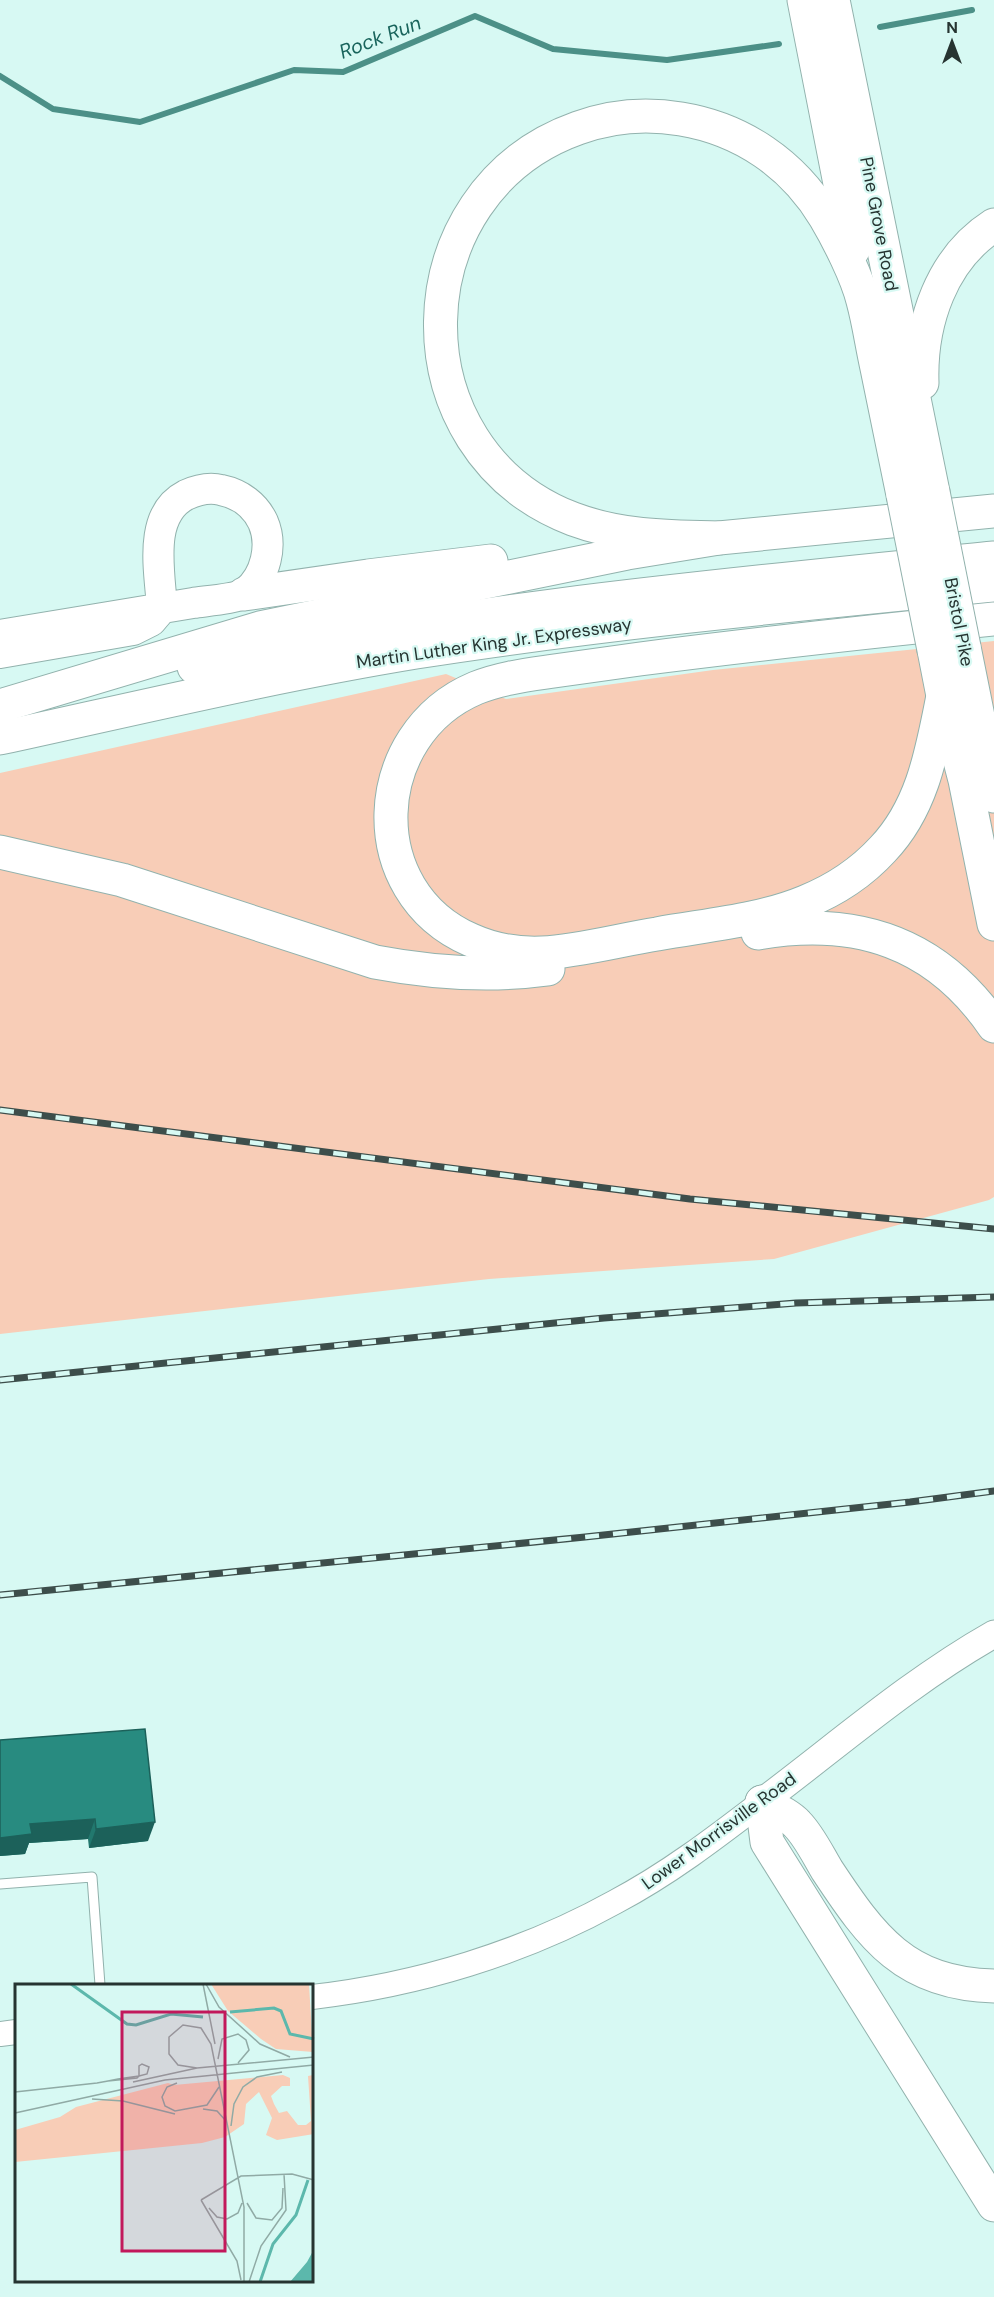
<svg xmlns="http://www.w3.org/2000/svg" width="994" height="2297" font-family="'DM Sans',sans-serif">
	<style>
		.green { fill: #f8cdb7 }
		.lines { fill: none; stroke-linecap: round; stroke-linejoin: round }
		.stream { stroke: #4c9087; stroke-width: 6 }
		.service-casing { stroke: #92b2ad; stroke-width: 11 }
		.tertiary-casing { stroke: #92b2ad; stroke-width: 26 }
		.secondary-casing { stroke: #92b2ad; stroke-width: 29 }
		.primary-casing { stroke: #92b2ad; stroke-width: 32 }
		.motorway-casing { stroke: #92b2ad; stroke-width: 35 }
		.service { stroke: #fff; stroke-width: 9 }
		.tertiary { stroke: #fff; stroke-width: 24 }
		.secondary { stroke: #fff; stroke-width: 27 }
		.primary { stroke: #fff; stroke-width: 30 }
		.motorway { stroke: #fff; stroke-width: 33 }
		.rail-casing { stroke: #3d4e4b; stroke-width: 7 }
		.rail { stroke: #d7f9f3; stroke-width: 4.5; stroke-dasharray: 14; stroke-linecap: butt }
		.motorway-bridge-casing { stroke: #92b2ad; stroke-width: 35; stroke-linecap: butt }
		.motorway-bridge { stroke: #fff; stroke-width: 33 }
		.wall { fill: #22786e }
		.shaded-wall { fill: #1c615a }
		.building { fill: #288b80; stroke: #1c615a; stroke-width: 1.5 }
		.labels { text-anchor: middle; stroke-width: 4.5; stroke-linejoin: round; paint-order: stroke }
		.street-label { font-size: 18px; fill: #263431; stroke: #d7f9f3 }
		.water-label { font-size: 20px; font-style: italic; fill: #19645c; stroke: #d7f9f3 }
		.inset-river { fill: none; stroke: #5cb8ac; stroke-width: 3 }
		.inset-road { fill: none; stroke: #90aaa5; stroke-width: 1.5 }
		.view { fill: #c2185b; fill-opacity: 0.15; stroke: #c2185b; stroke-width: 3 }
		.inset-edge { fill: none; stroke: #263431; stroke-width: 3 }
	</style>
	<rect width="100%" height="100%" fill="#d7f9f3"/>
	<!-- green -->
	<polygon class="green" points="994,641 994,1197 989,1200 774,1259 489,1279 0,1334 0,773 446,674 506,699 713,670"/>
	<g class="lines">
		<!-- stream -->
		<g class="stream">
			<polyline points="880,27 972,10"/>
			<polyline points="0,76 53,109 140,122 294,70 343,72 475,16 553,49 667,60 779,44"/>
		</g>
		<defs>
			<polyline id="service" points="0,1884 92,1877 100,1985"/>
			<g id="tertiary">
				<path d="M312 1997C417 1985 523 1953 615 1902 668 1874 715 1838 762 1802"/>
				<polyline points="0,2034 16,2032"/>
			</g>
			<path id="secondary" d="M762 1802C838 1745 911 1681 994 1634"/>
			<path id="primary" d="M0 635C64 624 129 614 193 603 205 601 238 599 246 592 266 576 273 545 263 522 255 505 240 494 221 490 209 487 197 490 186 495 147 515 160 572 162 608L151 621 133 630 0 653"/>
			<g id="motorway">
				<polyline points="804,0 853,250"/>
				<polyline points="833,0 933,492"/>
				<path d="M922 383C920 323 941 259 994 225"/>
				<path d="M719 538C669 537 621 537 573 519 393 450 398 192 578 128 611 116 646 113 681 119 742 129 793 164 825 217 838 239 857 276 863 301 869 323 872 346 877 368 886 410 894 453 903 495"/>
				<polyline points="244,594 368,576 491,561"/>
				<polyline points="964,647 994,796"/>
				<polyline points="934,650 943,696 965,780 994,924"/>
				<path d="M194 667C457 609 726 585 994 558"/>
				<path d="M943 696C932 751 923 807 883 849 861 873 835 890 805 902 759 921 706 925 657 934 619 940 580 951 542 953 517 954 493 950 471 940 360 892 367 734 476 688 501 678 527 675 554 671 582 667 611 663 640 659 758 644 876 631 994 619"/>
				<polyline points="0,706 260,628 627,553 719,538 994,511"/>
				<path d="M0 738C138 708 276 675 416 652 608 622 801 604 994 585"/>
				<path d="M0 852 122 880 375 962C433 973 489 977 548 969"/>
				<path d="M758 933C857 916 936 942 994 1026"/>
				<polyline points="762,1802 767,1842 994,2205"/>
				<path d="M762 1802C773 1808 789 1815 797 1824 809 1836 818 1855 827 1870 872 1938 905 1984 994 1986"/>
			</g>
		</defs>
		<!-- service casing -->
		<use href="#service" class="service-casing"/>
		<!-- tertiary casing -->
		<use href="#tertiary" class="tertiary-casing"/>
		<!-- secondary casing -->
		<use href="#secondary" class="secondary-casing"/>
		<!-- primary casing -->
		<use href="#primary" class="primary-casing"/>
		<!-- motorway casing -->
		<use href="#motorway" class="motorway-casing"/>
		<!-- service -->
		<use href="#service" class="service"/>
		<!-- tertiary -->
		<use href="#tertiary" class="tertiary"/>
		<!-- secondary -->
		<use href="#secondary" class="secondary"/>
		<!-- primary -->
		<use href="#primary" class="primary"/>
		<!-- motorway -->
		<use href="#motorway" class="motorway"/>
		<defs>
			<g id="rail">
				<polyline points="0,1110 690,1199 994,1229"/>
				<polyline points="0,1380 604,1318 796,1303 994,1297"/>
				<polyline points="0,1595 585,1537 910,1502 994,1491"/>
			</g>
		</defs>
		<!-- rail casing -->
		<use href="#rail" class="rail-casing"/>
		<!-- rail -->
		<use href="#rail" class="rail"/>
		<defs>
			<g id="motorway-bridge">
				<polyline points="933,492 964,647"/>
				<polyline points="903,495 934,650"/>
			</g>
		</defs>
		<!-- motorway-bridge casing -->
		<use href="#motorway-bridge" class="motorway-bridge-casing"/>
		<!-- motorway-bridge -->
		<use href="#motorway-bridge" class="motorway-bridge"/>
	</g>
	<!-- wall -->
	<polygon class="wall" points="0,1740 148,1841 89,1848 88,1839 29,1843 25,1854 0,1856"/>
	<!-- shaded-wall -->
	<g class="shaded-wall">
		<polygon points="95,1819 88,1839 29,1843 25,1854 0,1856 0,1838 30,1824"/>
		<polygon points="155,1822 148,1841 89,1848 96,1829"/>
	</g>
	<!-- building -->
	<polygon class="building" points="145,1729 155,1822 96,1829 95,1819 30,1824 32,1834 0,1838 0,1740"/>
	<g class="labels">
		<!-- street labels -->
		<g class="street-label">
			<text transform="translate(879 224) rotate(79)" y="6">Pine Grove Road</text>
			<text transform="translate(959 622) rotate(79)" y="6">Bristol Pike</text>
			<text transform="translate(494 643) rotate(-8)" y="6">Martin Luther King Jr. Expressway</text>
			<text transform="translate(719 1831) rotate(-36)" y="6">Lower Morrisville Road</text>
		</g>
		<!-- water labels -->
		<g class="water-label">
			<text transform="translate(380 37) rotate(-21)" y="7">Rock Run</text>
		</g>
	</g>
	<!-- overview -->
	<g transform="translate(15 1984)">
		<rect width="298" height="298" fill="#d7f9f3"/>
		<path d="M196 0H294L298 68 261 65 246 55 213 27ZM268 91 275 94V102H267L256 112 259 120 264 129 272 127 283 141H291L296 137 293 92 298 91 299 150 262 156 251 151 257 134 244 108 231 120 229 140 210 153 187 159 0 178V146L45 133 61 123 153 99 159 101Z" fill="#f8cdb7"/>
		<path d="M298 267V298H275L292 278Z" fill="#5cb8ac"/>
		<path class="inset-river" d="M56 0 112 40 121 41 156 30 188 33M215 28 259 24 266 27 275 50 299 55M245 298 258 260 281 231 293 196"/>
		<path class="inset-road" d="M188 0 200 60M191 0 204 23 245 60 275 73M203 75 207 55 223 50 231 56 234 66 223 79M182 84 163 81 154 70V53L168 41 186 44 196 60 229 223V298M118 98 182 84 299 73M162 99 152 103 147 113 150 122 160 127 192 121 204 103M0 108 82 99 93 97 103 95 124 92 132 90 134 83 127 80 124 82V92L122 94 93 97M77 115 108 117 160 130M188 125 202 127 211 137M0 129 150 96 299 81M216 142 219 120 228 103 242 93 267 88M186 216 226 192 277 190 299 196M186 216 222 277 226 296M232 219 241 234 257 236 267 224 268 204M194 224 202 233 212 235 223 229 227 219M234 298 246 262 271 226 269 190"/>
		<path class="view" d="M107 28H210V267H107Z"/>
		<rect width="298" height="298" class="inset-edge"/>
	</g>
	<!-- north arrow -->
	<g transform="translate(952 42)" stroke="#d7f9f3" stroke-width="4.5" paint-order="stroke">
	<path d="M0-4.5L10 22L0 15L-10 22Z" fill="#263431"/>
	<text y="-9" font-size="16" font-weight="bold" text-anchor="middle" fill="#263431">N</text>
	</g>
</svg>
